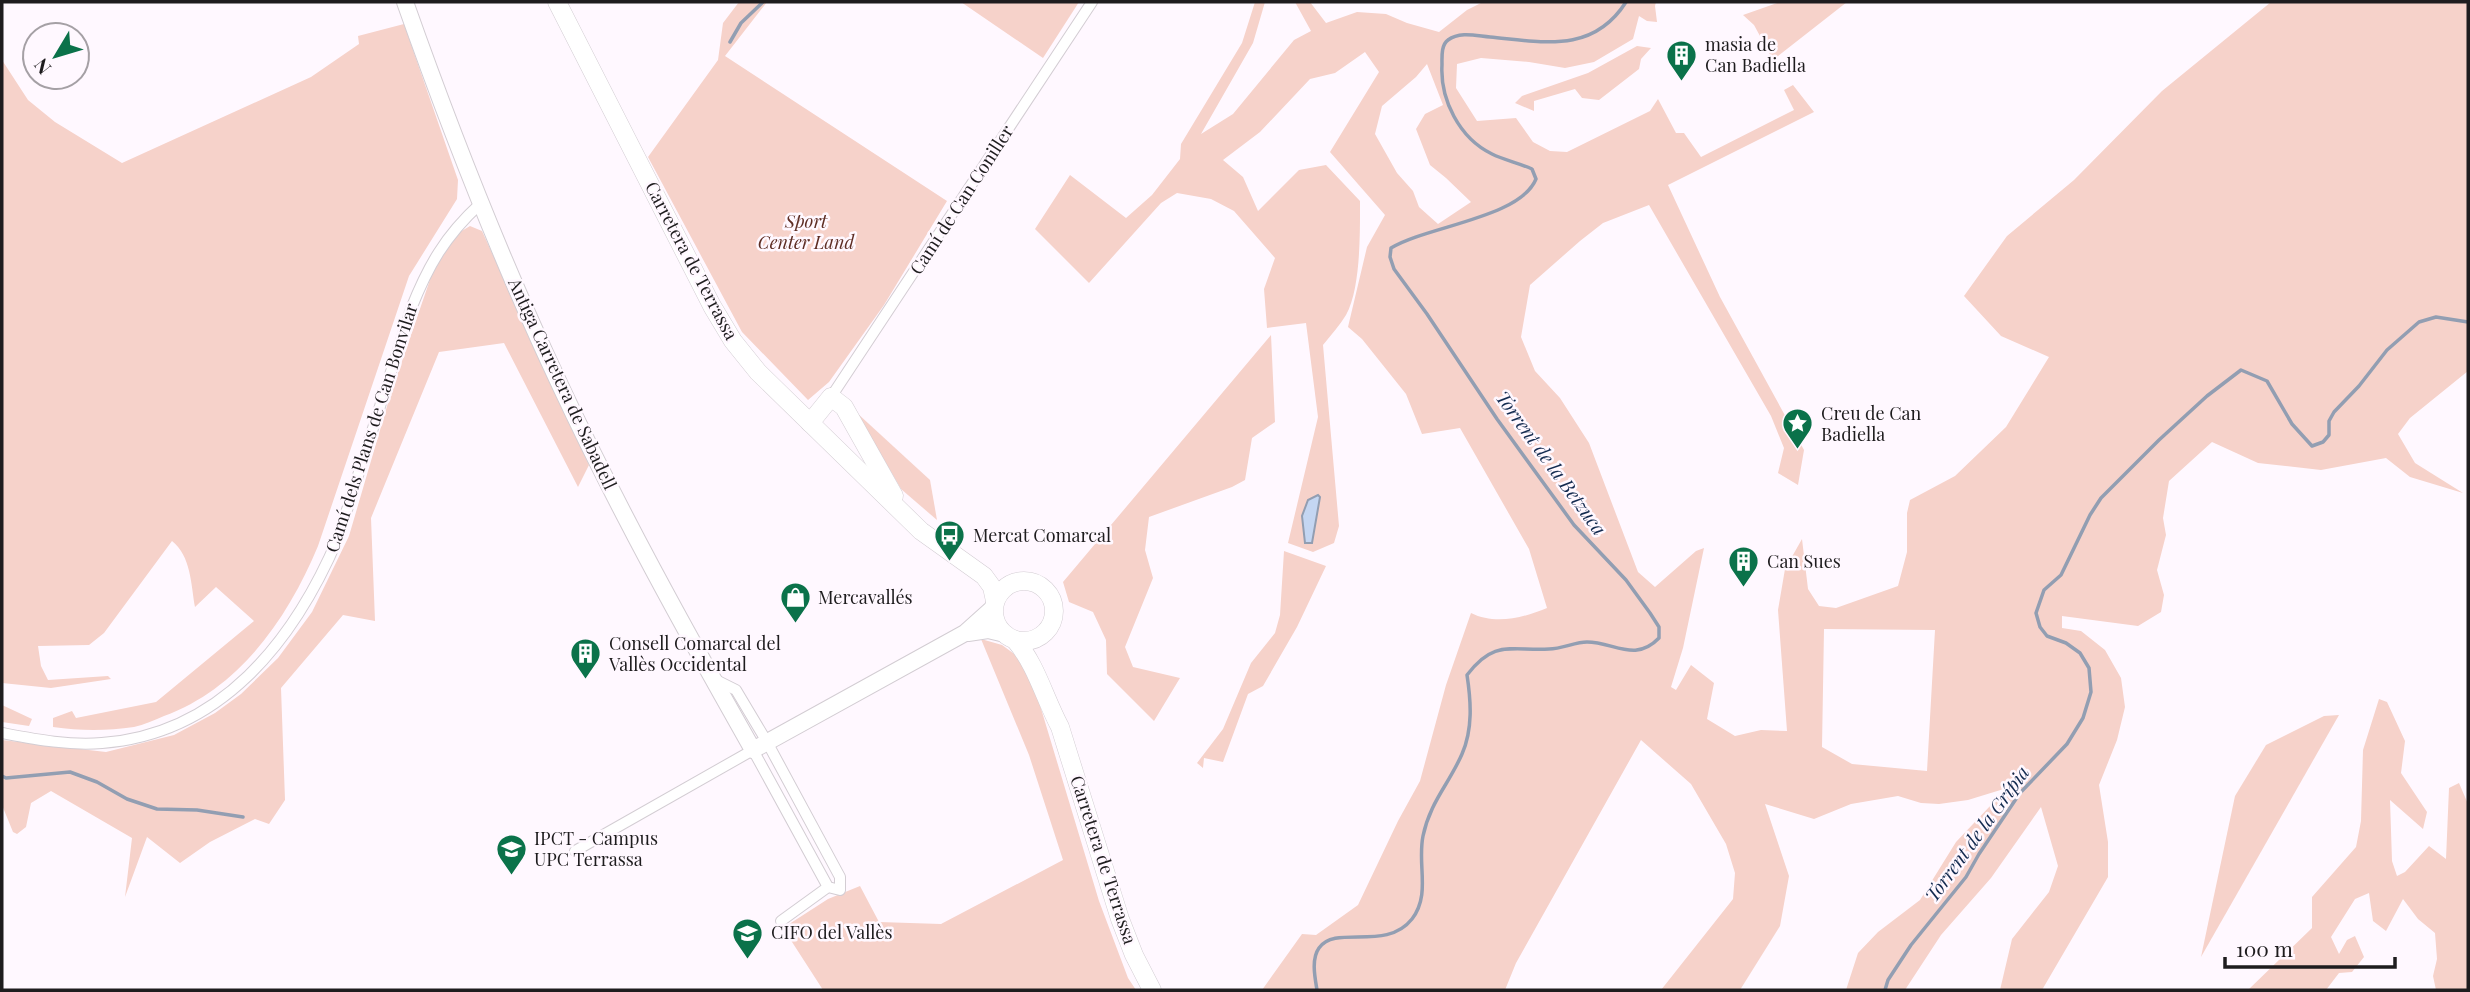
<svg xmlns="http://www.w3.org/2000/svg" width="2470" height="992" font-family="'Playfair Display',serif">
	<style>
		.green { fill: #f6d2ca; fill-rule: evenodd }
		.water { fill: #c4d6f2; stroke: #929eb2; stroke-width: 2 }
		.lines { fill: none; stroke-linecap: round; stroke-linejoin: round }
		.stream { stroke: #929eb2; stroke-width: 3.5 }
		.street-casing { stroke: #d3cdd3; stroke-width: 12 }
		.secondary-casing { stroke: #d3cdd3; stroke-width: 18 }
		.primary-casing { stroke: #d3cdd3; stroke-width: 19 }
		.street { stroke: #fff; stroke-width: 10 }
		.secondary { stroke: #fff; stroke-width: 16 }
		.primary { stroke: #fff; stroke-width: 18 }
		.labels { text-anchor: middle; stroke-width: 5; stroke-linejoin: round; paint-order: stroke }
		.poi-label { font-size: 18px; fill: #1e1c1e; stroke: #fff8ff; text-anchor: start }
		.street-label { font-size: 18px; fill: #1e1c1e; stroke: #fff8ff }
		.park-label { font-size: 18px; font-style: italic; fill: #5e2d24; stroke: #fff8ff }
		.water-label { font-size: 19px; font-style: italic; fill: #132a4f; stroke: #fff8ff }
	</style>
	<rect width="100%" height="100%" fill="#fff8ff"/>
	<!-- green -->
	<g class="green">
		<polygon points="739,2 767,2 725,56 947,201 884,305 829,382 808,400 742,332 648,157 718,60 723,23"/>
		<polygon points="961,2 1079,2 1043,58"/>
		<path d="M1255 2H1265L1253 43 1201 134 1233 114 1294 40 1311 31 1295 2H1310L1326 23 1357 12 1386 14 1407 23 1439 32 1467 10 1483 2H1656L1655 6 1657 22 1647 21 1639 16 1633 39 1594 62 1565 68 1529 62 1481 58 1457 64 1456 88 1477 121 1516 118 1533 142 1550 151 1567 152 1650 111 1658 99 1676 133H1684L1701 157 1794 110 1784 90 1793 85 1814 112 1668 185 1720 297 1804 450 1798 485 1778 473 1784 448 1771 416 1649 205 1603 223 1580 241 1530 285 1521 337 1535 371 1560 398 1589 443 1638 572 1655 587 1696 551 1704 548 1683 648 1671 687 1676 690 1691 665 1714 683 1707 719 1735 736 1761 730 1787 731 1778 610 1785 569 1802 539 1808 589 1819 606 1836 608 1898 586 1907 552V513L1910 500 1955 476 2006 427 2049 357 2001 336 1964 296 2007 236 2074 180 2162 91 2271 2H2468V371L2410 418 2398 434 2415 463 2463 493 2410 477 2386 458 2321 470 2258 463 2212 442 2169 481 2163 518 2166 535 2157 570 2164 595 2161 612 2138 626 2062 616V628L2081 631 2105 650 2121 678 2125 707 2117 740 2099 785 2108 842V877L2042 990H2000L2012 939 2049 892 2058 866 2041 807 1991 878 1941 935 1905 990H1846L1858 953 1878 932 1920 900 1956 842 2007 788 1968 800 1939 804 1921 803 1898 796 1851 804 1814 819 1765 804 1789 876 1780 926 1740 990H1661L1733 899 1735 873 1726 844 1691 784 1641 740 1516 963 1505 990H1262L1302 934 1316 935 1358 905 1398 821 1420 781 1446 685 1471 613C1495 625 1523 618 1547 608L1529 549 1460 428 1422 434 1406 394 1362 339 1348 327 1367 247 1385 215 1330 152 1379 72 1365 52 1335 73 1310 79 1260 132 1223 160 1243 177 1258 211 1299 170 1326 165 1360 201C1360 231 1361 288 1346 315 1340 325 1331 335 1323 345L1339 526 1334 543 1313 552 1288 543 1318 417 1306 323 1267 328 1264 289 1275 258 1234 211 1211 199 1177 193 1161 203 1089 283 1035 229 1070 175 1126 218 1152 195 1180 159 1181 144 1242 43ZM1427 64 1443 105 1425 114 1416 129 1430 165 1446 178 1471 202 1438 224 1419 207 1413 191 1397 173 1375 134 1382 106 1416 77ZM1824 629 1935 630 1927 771 1852 764 1822 747Z"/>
		<polygon points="1780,2 1847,2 1773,60 1754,25 1743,15"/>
		<path d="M404 24 458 180 457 199 409 276 318 546C288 618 240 688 164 716 154 720 144 725 134 727 107 731 80 731 53 727V718L72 711 76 718 156 702 254 621 216 587 195 607C191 584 191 556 172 541L104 633 89 645 38 646 41 666 48 680 108 676 111 679 51 688 2 683V60L28 100 55 122 122 163 311 77 359 44 358 36Z"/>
		<polygon points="1637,46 1651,48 1641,59 1639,69 1599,100 1582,98 1575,89 1534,101 1534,111 1515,103 1522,96 1588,73"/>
		<polygon points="470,226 482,231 589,465 578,487 504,343 439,352 371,518 375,621 343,615 281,688 285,800 269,824 255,819 210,842 180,863 147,837 125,897 132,838 51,791 31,803 26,827 17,834 13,832 2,805 2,740 106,752 174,735 215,713 241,694 278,658 312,612 349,536 390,396 433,271 455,235"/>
		<polygon points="1271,335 1275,422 1252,438 1245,480 1232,487 1149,517 1145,550 1153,578 1125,647 1133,667 1180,678 1154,721 1107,674 1106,640 1093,612 1069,602 1063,582"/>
		<polygon points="857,413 930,480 937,520 901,489"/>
		<polygon points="1284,551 1326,566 1297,627 1263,686 1248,694 1223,762 1204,758 1203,768 1197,763 1223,729 1251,663 1275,633 1280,615"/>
		<polygon points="981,639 1002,645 1017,656 1036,692 1099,901 1128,978 1136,990 823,990 783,928 828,899 860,886 879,922 941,924 1063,860 1029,755"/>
		<polygon points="2379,699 2387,702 2405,741 2401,773 2427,812 2423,829 2390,800 2392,861 2397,876 2405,872 2429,846 2446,859 2449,788 2459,783 2468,804 2468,990 2436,990 2433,976 2437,959 2435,933 2418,919 2403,899 2386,931 2373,921 2369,893 2355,899 2331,937 2339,954 2347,940 2355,936 2364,957 2352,972 2339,973 2326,990 2248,990 2312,928 2312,897 2356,847 2361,821 2363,750"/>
		<polygon points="2,705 32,719 29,726 2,722"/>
		<polygon points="2339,715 2201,957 2235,796 2266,745 2324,716"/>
	</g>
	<!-- water -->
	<polygon class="water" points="1318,495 1320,497 1312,543 1305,543 1302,516 1308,500"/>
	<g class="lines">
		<!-- stream -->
		<g class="stream">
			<polyline points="730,42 741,23 763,2"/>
			<polyline points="2,776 6,778 70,772 97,782 127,799 157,809 197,810 243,817"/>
			<path d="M1317 990C1315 978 1311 959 1319 948 1336 924 1386 952 1412 919 1431 894 1417 865 1423 836 1430 802 1449 784 1462 754 1473 729 1471 701 1467 675 1494 639 1511 651 1549 649 1562 649 1575 642 1587 642 1614 642 1635 663 1659 638V627L1650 613 1626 580 1574 525 1497 419 1427 314 1394 269 1390 257 1391 248C1427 226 1520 218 1536 179L1532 169C1519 163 1504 160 1492 154 1459 138 1440 99 1442 65 1442 57 1441 45 1448 40 1460 31 1477 36 1490 37 1543 42 1593 54 1626 2"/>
			<polyline points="1885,990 1888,980 1911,945 1966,877 1979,854 2020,793 2067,744 2083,718 2091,692 2089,668 2080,653 2066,643 2047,636 2040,627 2036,613 2044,590 2061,575 2090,515 2101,498 2159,440 2207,396 2241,370 2267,381 2292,424 2312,446 2323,442 2329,435 2329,421 2334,412 2359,386 2387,350 2419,322 2436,317 2468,322"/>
		</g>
		<defs>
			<g id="street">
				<polyline points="831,397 1092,2"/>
				<path d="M2 733C34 739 69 746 102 743 221 734 294 641 338 538L411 309C428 266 445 236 480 204"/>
				<polyline points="575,851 753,750 828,887 840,890 840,877 767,742 736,690 714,679"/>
				<polyline points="781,921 828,887"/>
			</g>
			<g id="secondary">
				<path d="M405 2C451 132 501 260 560 385 618 509 685 630 753 750L965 633 994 607"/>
				<polyline points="968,633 988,630 1005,634"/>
			</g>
			<g id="primary">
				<polyline points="557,2 712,306 733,341 758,372 921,531 984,576 992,587 995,601"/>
				<polyline points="810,423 831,397 844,407 894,496"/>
				<circle cx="1024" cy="611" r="30"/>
				<path d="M1015 640C1037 666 1044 697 1060 727L1120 919 1134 955 1152 990"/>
			</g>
		</defs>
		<!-- street casing -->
		<use href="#street" class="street-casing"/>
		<!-- secondary casing -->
		<use href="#secondary" class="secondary-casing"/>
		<!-- primary casing -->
		<use href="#primary" class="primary-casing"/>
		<!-- street -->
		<use href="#street" class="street"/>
		<!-- secondary -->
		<use href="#secondary" class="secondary"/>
		<!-- primary -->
		<use href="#primary" class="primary"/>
	</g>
	<!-- icons -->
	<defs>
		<symbol id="building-pin" viewBox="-11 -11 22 30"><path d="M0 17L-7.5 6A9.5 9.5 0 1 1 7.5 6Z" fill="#0b724a" stroke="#fff8ff"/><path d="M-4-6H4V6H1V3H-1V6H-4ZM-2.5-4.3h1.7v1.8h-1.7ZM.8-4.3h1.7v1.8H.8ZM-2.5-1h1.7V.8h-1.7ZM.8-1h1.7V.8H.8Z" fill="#fff"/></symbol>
		<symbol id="sight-pin" viewBox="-11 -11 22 30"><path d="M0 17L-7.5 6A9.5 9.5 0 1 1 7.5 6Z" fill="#0b724a" stroke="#fff8ff"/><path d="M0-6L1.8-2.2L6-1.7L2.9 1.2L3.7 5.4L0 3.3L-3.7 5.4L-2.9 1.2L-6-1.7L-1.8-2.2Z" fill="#fff"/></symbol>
		<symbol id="bus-pin" viewBox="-11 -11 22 30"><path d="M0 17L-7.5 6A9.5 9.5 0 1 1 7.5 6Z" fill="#0b724a" stroke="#fff8ff"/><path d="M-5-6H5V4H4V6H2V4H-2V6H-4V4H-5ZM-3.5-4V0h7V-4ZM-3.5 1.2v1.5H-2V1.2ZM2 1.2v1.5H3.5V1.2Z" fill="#fff"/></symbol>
		<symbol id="shop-pin" viewBox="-11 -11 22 30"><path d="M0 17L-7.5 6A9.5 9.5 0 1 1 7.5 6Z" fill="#0b724a" stroke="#fff8ff"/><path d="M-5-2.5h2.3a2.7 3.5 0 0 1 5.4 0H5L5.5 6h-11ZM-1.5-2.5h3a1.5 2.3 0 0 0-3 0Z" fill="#fff"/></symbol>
		<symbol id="university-pin" viewBox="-11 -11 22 30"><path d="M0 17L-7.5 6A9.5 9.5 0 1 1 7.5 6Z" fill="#0b724a" stroke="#fff8ff"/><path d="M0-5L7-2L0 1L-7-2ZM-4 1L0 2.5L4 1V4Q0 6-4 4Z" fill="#fff"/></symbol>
	</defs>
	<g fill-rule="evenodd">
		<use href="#building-pin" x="1664" y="38" width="35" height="47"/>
		<use href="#sight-pin" x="1780" y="406" width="35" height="47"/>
		<use href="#bus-pin" x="932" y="518" width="35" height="47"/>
		<use href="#building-pin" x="1726" y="544" width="35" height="47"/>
		<use href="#shop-pin" x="778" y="580" width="35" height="47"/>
		<use href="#building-pin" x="568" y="636" width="35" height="47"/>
		<use href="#university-pin" x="494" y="832" width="35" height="47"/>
		<use href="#university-pin" x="730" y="916" width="35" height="47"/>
	</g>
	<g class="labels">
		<!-- poi labels -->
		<g class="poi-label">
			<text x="1705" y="51">masia de<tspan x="1705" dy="21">Can Badiella</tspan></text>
			<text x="1821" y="420">Creu de Can<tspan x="1821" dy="21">Badiella</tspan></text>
			<text x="973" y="542">Mercat Comarcal</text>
			<text x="1767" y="568">Can Sues</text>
			<text x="818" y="604">Mercavallés</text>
			<text x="609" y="650">Consell Comarcal del<tspan x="609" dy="21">Vallès Occidental</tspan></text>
			<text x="534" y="845">IPCT - Campus<tspan x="534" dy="21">UPC Terrassa</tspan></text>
			<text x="771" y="939">CIFO del Vallès</text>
		</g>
		<!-- street labels -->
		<g class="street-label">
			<text transform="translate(962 200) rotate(-57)" y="6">Camí de Can Coniller</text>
			<text transform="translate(691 261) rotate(62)" y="6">Carretera de Terrassa</text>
			<text transform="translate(562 384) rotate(65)" y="6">Antiga Carretera de Sabadell</text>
			<text transform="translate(372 428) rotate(-72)" y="6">Camí dels Plans de Can Bonvilar</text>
			<text transform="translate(1103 860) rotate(72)" y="6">Carretera de Terrassa</text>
		</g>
		<!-- park labels -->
		<g class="park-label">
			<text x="806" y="228">Sport<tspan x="806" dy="21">Center Land</tspan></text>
		</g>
		<!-- water labels -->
		<g class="water-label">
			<text transform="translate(1551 463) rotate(54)" y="7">Torrent de la Betzuca</text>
			<text transform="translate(1977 834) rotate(-54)" y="7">Torrent de la Grípia</text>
		</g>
	</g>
	<!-- border -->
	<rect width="2470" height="992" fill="none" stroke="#1e1c1e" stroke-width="7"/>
	<!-- north arrow -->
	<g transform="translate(56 56) rotate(232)"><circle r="33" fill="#fff8ff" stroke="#a5a0a5" stroke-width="2"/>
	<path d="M0-5L12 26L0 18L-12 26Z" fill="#0b724a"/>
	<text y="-10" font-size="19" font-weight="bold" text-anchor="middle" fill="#1e1c1e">N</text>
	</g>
	<!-- scale -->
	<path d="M2225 957v10h170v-10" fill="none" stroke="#1e1c1e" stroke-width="3.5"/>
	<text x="2236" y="957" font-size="21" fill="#1e1c1e" stroke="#fff8ff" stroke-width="5" paint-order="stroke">100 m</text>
</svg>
